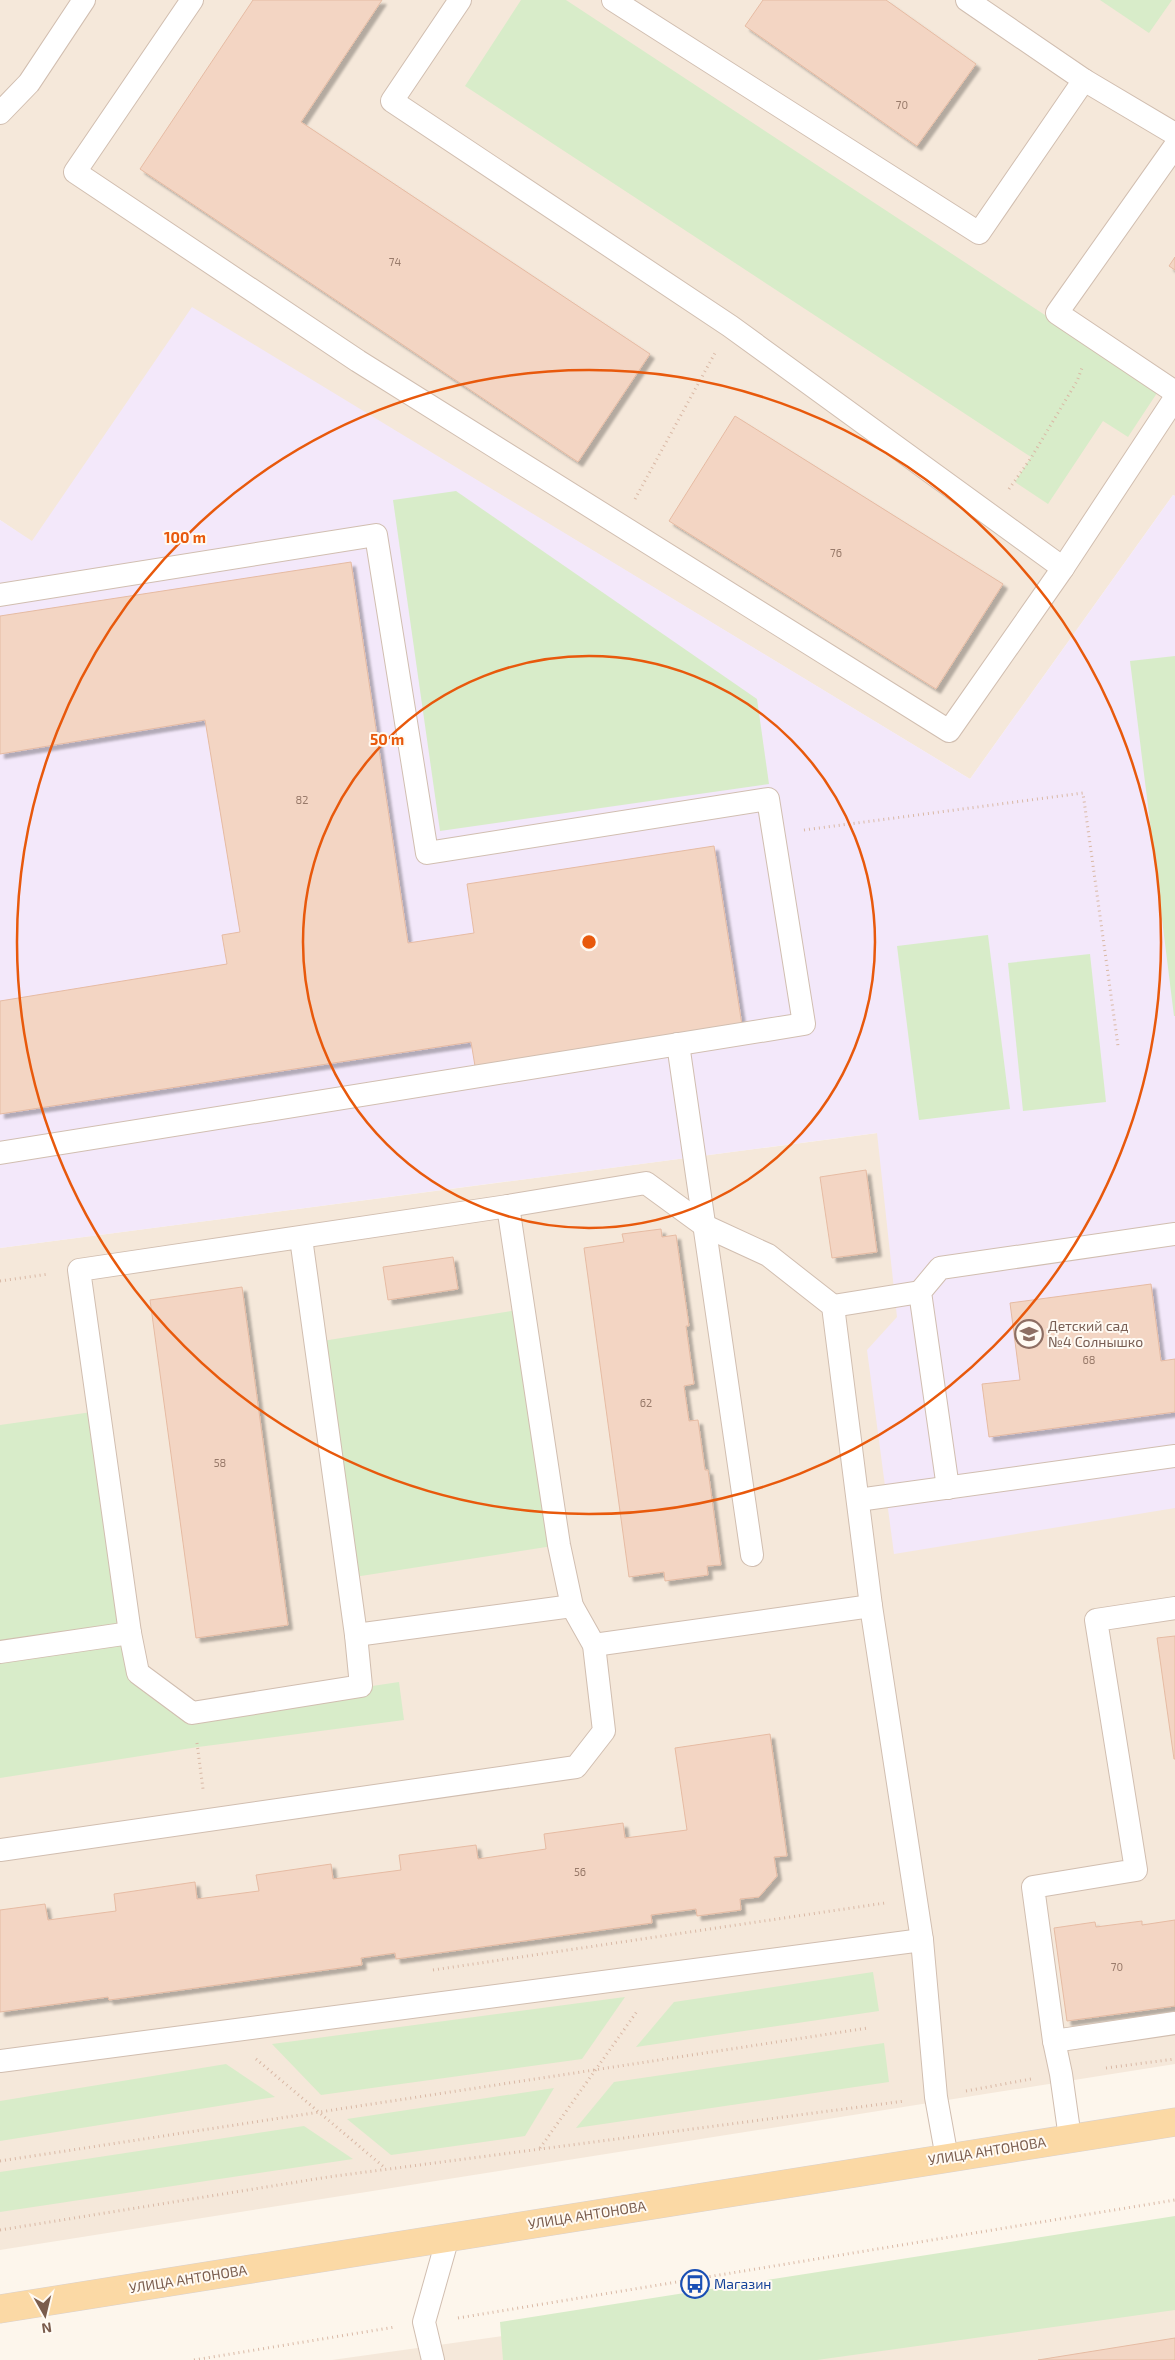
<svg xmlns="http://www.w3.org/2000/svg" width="1175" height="2360" font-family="'Exo 2',sans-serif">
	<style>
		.residential { fill: #f5e8da }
		.education { fill: #f3e8fa }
		.green { fill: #d8ecc9 }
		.building { fill: #f3d5c3; stroke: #e6bba3; filter: url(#shadow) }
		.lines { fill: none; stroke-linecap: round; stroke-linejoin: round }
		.lane-casing { stroke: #d1beb0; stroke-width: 24 }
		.primary-casing { stroke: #dad1cd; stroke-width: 29 }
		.path { stroke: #d9b8a5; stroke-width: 3; stroke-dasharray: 1 4; stroke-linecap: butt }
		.lane { stroke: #fff; stroke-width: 22 }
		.primary { stroke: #fbd9a5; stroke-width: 28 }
		.ring { fill: none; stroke: #e8590c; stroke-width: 2.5 }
		.labels { text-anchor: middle; stroke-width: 4; stroke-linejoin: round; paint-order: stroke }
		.number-label { font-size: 11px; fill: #987a6a }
		.education-label { font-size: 14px; fill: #785e54; stroke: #fffaf3; text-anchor: start }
		.street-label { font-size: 14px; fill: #7a5c4d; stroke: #fffaf3 }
		.transit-label { font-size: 14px; fill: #164399; stroke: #fffaf3; text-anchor: start }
		.centre { fill: #e8590c; stroke: #fffaf3; stroke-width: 2.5 }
		.ring-label { font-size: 15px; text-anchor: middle; font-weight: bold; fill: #e8590c; stroke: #fffaf3; stroke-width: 4; stroke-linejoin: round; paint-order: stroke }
	</style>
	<defs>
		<filter id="shadow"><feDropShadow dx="4.5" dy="4.5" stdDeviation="1" flood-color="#0004"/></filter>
	</defs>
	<rect width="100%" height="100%" fill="#fdf6ec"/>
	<!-- residential -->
	<g class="residential">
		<polygon points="0,0 1175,0 1175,496 1173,495 970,779 192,308 32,542 0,520"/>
		<polygon points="1175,1094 1175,2064 0,2250 0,1248"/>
		<polygon points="1175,2242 1175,2360 332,2360"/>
	</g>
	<!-- education -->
	<polygon class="education" points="192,307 970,779 1173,495 1175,496 1175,1508 894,1554 867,1350 897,1317 877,1133 0,1248 0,520 32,541"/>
	<!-- green -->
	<g class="green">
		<polygon points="521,0 566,0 1159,390 1128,437 1103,421 1048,504 1015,482 1031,457 465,86"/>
		<polygon points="1100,0 1172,0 1149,33"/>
		<polygon points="456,491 757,699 769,784 440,831 393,500"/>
		<polygon points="1175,656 1175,1016 1174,1016 1130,661"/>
		<polygon points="988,935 1010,1109 919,1120 897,946"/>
		<polygon points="1090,954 1106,1102 1023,1111 1008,963"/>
		<polygon points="524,1309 559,1545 348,1578 316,1342"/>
		<polygon points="99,1411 138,1673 192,1713 399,1682 404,1720 198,1747 0,1778 0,1425"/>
		<polygon points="873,1972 879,2011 636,2047 674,2002"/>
		<polygon points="625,1997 582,2059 321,2095 272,2044"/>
		<polygon points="884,2043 889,2082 576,2128 614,2082"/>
		<polygon points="226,2064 275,2097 0,2141 0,2101"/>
		<polygon points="554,2088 525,2136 391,2155 347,2119"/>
		<polygon points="304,2126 353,2159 0,2212 0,2172"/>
		<polygon points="1175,2216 1175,2310 817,2360 503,2360 500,2322"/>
	</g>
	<!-- building -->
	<g class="building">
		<polygon points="253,0 382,0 301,122 650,354 578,462 140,169"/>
		<polygon points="763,0 886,0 976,64 917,146 745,26"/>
		<polygon points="1175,257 1175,270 1169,266"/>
		<polygon points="735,416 1003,584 936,689 669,521"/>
		<polygon points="351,562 408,943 474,933 467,884 714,846 742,1025 475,1066 471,1042 0,1114 0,1001 227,964 222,935 240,932 205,720 0,754 0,616"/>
		<polygon points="866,1170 877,1252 832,1258 820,1177"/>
		<polygon points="661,1229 662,1237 676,1235 689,1326 686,1326 694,1384 684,1386 689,1421 698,1420 705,1470 708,1470 721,1565 707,1566 708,1575 665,1581 664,1572 629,1577 584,1248 624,1242 622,1234"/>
		<polygon points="453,1257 458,1289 388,1300 383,1267"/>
		<polygon points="1151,1284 1161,1361 1175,1359 1175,1412 989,1437 982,1384 1020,1380 1010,1303"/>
		<polygon points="242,1287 288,1625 196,1638 150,1300"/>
		<polygon points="1175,1636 1175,1759 1174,1759 1157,1638"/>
		<polygon points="770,1734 787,1856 774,1857 777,1876 759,1897 740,1899 741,1910 697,1916 696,1909 651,1915 652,1923 396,1959 395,1953 361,1958 362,1965 109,2000 108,1997 0,2012 0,1910 45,1904 48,1920 116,1911 114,1894 195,1882 197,1899 259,1891 256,1875 331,1864 333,1879 401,1870 399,1855 476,1845 478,1859 546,1849 544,1834 623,1823 625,1838 687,1830 675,1748"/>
		<polygon points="1175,1920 1175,2006 1067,2021 1054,1928 1095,1922 1096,1927 1142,1921 1142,1925"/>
		<polygon points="1175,2338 1175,2360 1038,2360"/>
	</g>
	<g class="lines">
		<defs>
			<g id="lane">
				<polyline points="192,0 75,172 358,361 949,731 1063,568 1175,398"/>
				<polyline points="460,0 392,101 730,326 1063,568"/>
				<polyline points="613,0 979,233 1084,80 967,0"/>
				<polyline points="1084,80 1175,134"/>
				<polyline points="0,113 29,83 84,0"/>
				<polyline points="1175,146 1057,313 1175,392"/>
				<polyline points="0,595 376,535 427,853 768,799 804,1024 0,1153"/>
				<polyline points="678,1044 752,1555"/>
				<polyline points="508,1206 646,1183 705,1226 768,1255 833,1306 871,1606 922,1940 936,2097 947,2158"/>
				<polyline points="833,1306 920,1292"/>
				<polyline points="948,1488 920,1292 940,1268 1175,1234"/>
				<polyline points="858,1500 1175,1456"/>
				<polyline points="356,1635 572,1606"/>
				<polyline points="594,1645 871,1606"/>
				<polyline points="0,1652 130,1633"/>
				<polyline points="0,1850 576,1767 604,1731 594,1645 572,1606 559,1545 508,1206 79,1270 130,1633 138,1673 192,1713 361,1686 356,1635 301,1238"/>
				<polyline points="1054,2041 1175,2023"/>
				<polyline points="0,2061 922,1940"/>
				<polyline points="1070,2138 1061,2074 1054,2041 1033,1887 1136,1870 1096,1620 1175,1608"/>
				<polyline points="433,2360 424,2322 448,2237"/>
			</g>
			<polyline id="primary" points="0,2309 1175,2122"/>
		</defs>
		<!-- lane casing -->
		<use href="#lane" class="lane-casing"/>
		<!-- primary casing -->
		<use href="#primary" class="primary-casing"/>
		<!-- path -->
		<g class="path">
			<polyline points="1009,489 1031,458 1077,381 1082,368"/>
			<polyline points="635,499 715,353"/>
			<polyline points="804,830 1083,793 1118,1046"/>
			<polyline points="0,1281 49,1274"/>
			<polyline points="197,1743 203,1789"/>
			<polyline points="433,1970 885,1903"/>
			<polyline points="256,2059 385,2168"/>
			<polyline points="1106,2068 1175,2059"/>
			<polyline points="966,2091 1031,2079"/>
			<polyline points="540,2148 638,2010"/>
			<polyline points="0,2161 868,2028"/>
			<polyline points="0,2230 328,2177 905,2101"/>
			<polyline points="458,2318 1175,2200"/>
			<polyline points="194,2360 395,2327"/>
		</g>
		<!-- lane -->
		<use href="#lane" class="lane"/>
		<!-- primary -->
		<use href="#primary" class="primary"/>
	</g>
	<!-- distance rings -->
	<g class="ring">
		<circle cx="589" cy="942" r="286"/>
		<circle cx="589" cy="942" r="572"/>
	</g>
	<!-- icons -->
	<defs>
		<symbol id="school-ring" viewBox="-11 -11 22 22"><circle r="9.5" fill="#fffaf3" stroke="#8d6e63" stroke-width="1.5"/><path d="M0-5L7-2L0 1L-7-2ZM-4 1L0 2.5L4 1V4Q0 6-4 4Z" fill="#8d6e63"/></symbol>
		<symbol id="bus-ring" viewBox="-11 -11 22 22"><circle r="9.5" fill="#fffaf3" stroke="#1a4fb4" stroke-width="1.5"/><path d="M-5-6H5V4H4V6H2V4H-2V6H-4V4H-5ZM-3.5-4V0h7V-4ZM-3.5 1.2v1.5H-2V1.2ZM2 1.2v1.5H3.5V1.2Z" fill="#1a4fb4"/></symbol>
	</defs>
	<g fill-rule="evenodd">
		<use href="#school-ring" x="1013" y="1318" width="32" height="32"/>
		<use href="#bus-ring" x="679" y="2268" width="32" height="32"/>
	</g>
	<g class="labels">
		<!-- number labels -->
		<g class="number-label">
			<text x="902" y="109">70</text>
			<text x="395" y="266">74</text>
			<text x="836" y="557">76</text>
			<text x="302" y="804">82</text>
			<text x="1089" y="1364">68</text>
			<text x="646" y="1407">62</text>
			<text x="220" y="1467">58</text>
			<text x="580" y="1876">56</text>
			<text x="1117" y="1971">70</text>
		</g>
		<!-- education labels -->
		<g class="education-label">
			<text x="1048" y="1331">Детский сад<tspan x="1048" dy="16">№4 Солнышко</tspan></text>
		</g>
		<!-- street labels -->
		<g class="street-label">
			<text transform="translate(987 2151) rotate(-9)" y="5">УЛИЦА АНТОНОВА</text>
			<text transform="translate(587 2215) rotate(-9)" y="5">УЛИЦА АНТОНОВА</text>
			<text transform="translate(188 2279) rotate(-9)" y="5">УЛИЦА АНТОНОВА</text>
		</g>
		<!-- transit labels -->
		<g class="transit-label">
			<text x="714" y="2289">Магазин</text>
		</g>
	</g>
	<circle cx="589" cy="942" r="8" class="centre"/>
	<g class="ring-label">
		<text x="185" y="543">100 m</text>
		<text x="387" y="745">50 m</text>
	</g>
	<!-- north arrow -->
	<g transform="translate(45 2315) rotate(172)" stroke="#fffaf3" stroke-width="4" paint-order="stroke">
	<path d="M0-4L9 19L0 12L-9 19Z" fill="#7a5c4d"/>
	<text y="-8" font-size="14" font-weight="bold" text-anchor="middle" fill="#7a5c4d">N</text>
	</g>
</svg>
